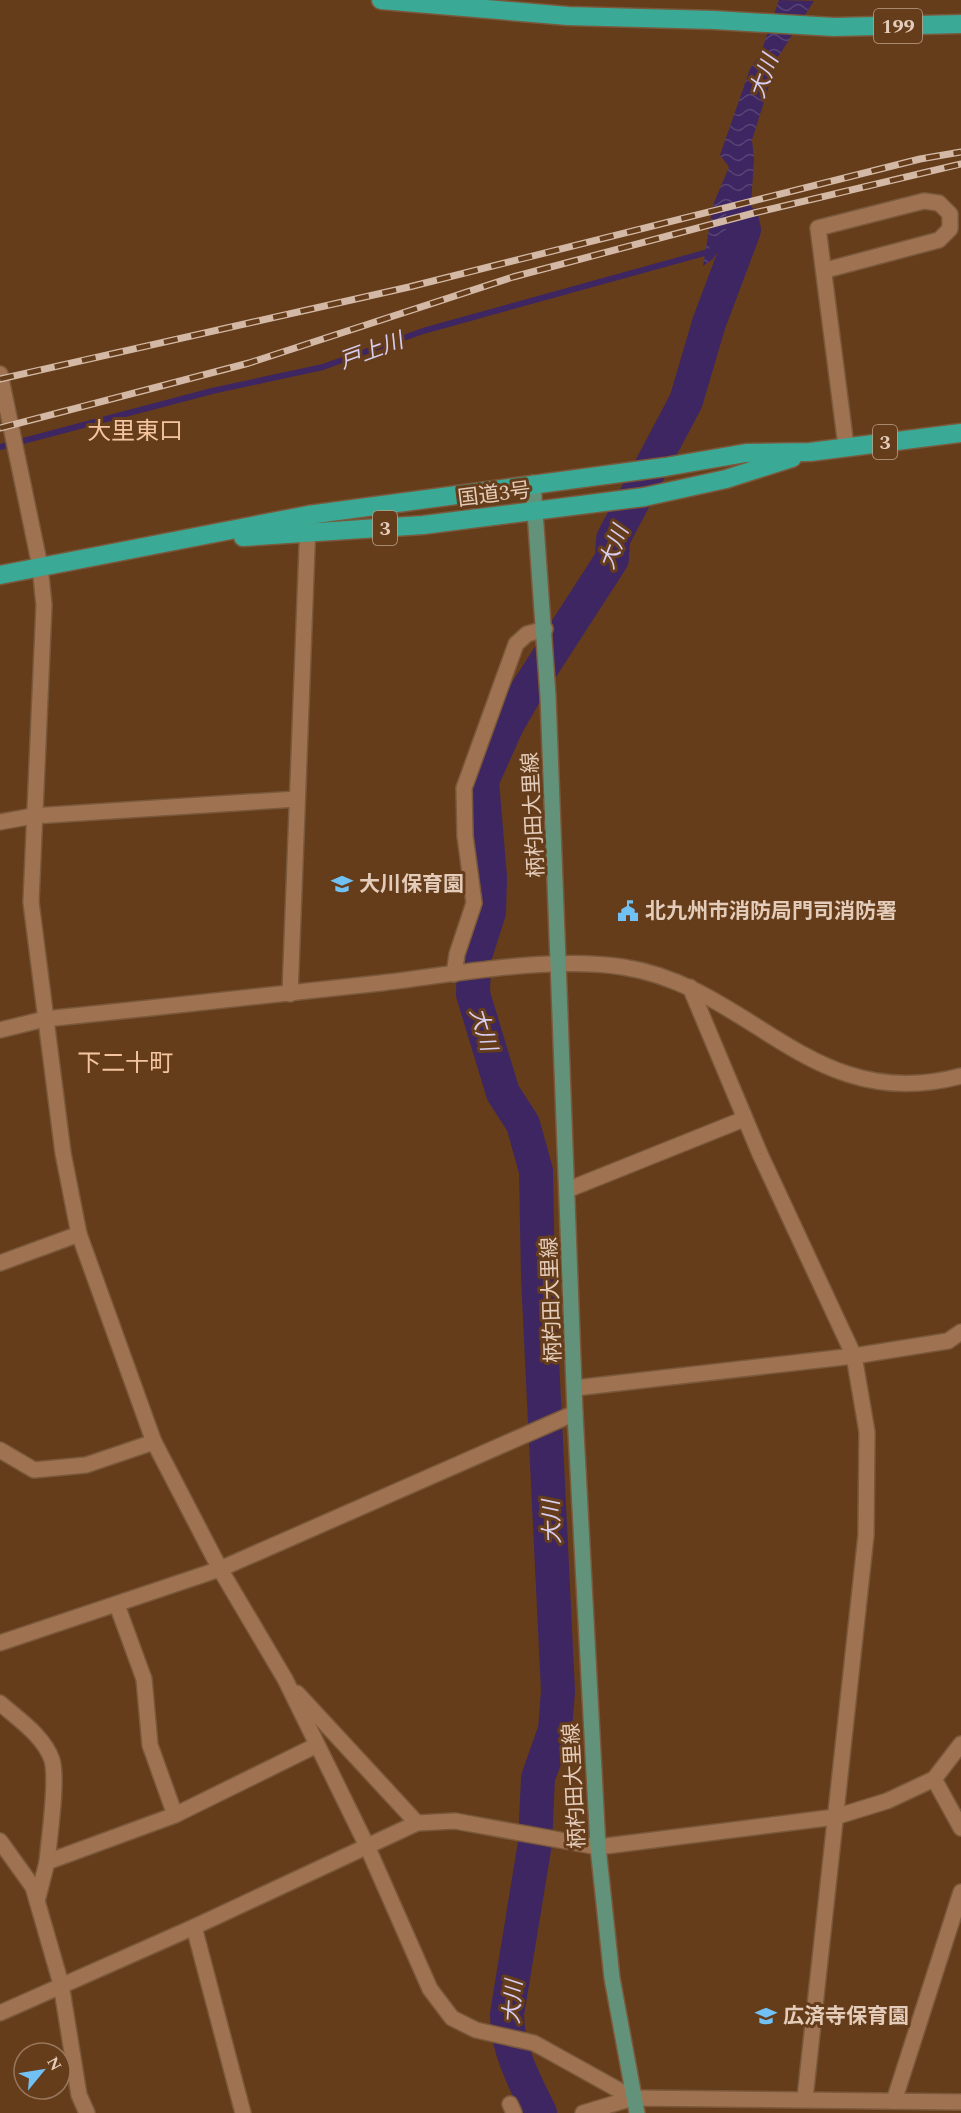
<svg xmlns="http://www.w3.org/2000/svg" width="961" height="2113" font-family="Spectral,'Noto Sans JP',serif">
	<style>
		.water { fill: url(#water-waves) }
		.lines { fill: none; stroke-linecap: round; stroke-linejoin: round }
		.stream { stroke: #3d2661; stroke-width: 6 }
		.river { stroke: #3d2661; stroke-width: 34 }
		.minor-casing { stroke: #7a583c; stroke-width: 18 }
		.major-casing { stroke: #7a583c; stroke-width: 18 }
		.highway-casing { stroke: #7a583c; stroke-width: 21 }
		.minor { stroke: #9f7351; stroke-width: 15 }
		.major { stroke: #62937a; stroke-width: 15 }
		.highway { stroke: #3aa995; stroke-width: 18 }
		.rail-casing { stroke: #d3b9a5; stroke-width: 7 }
		.rail { stroke: #653d1b; stroke-width: 4.5; stroke-dasharray: 14; stroke-linecap: butt }
		.labels { text-anchor: middle; stroke-width: 6; stroke-linejoin: round; paint-order: stroke }
		.shield { fill: #653d1b; stroke: #bea18a; stroke-width: 1.5 }
		.shield-label { font-size: 20px; font-weight: bold; fill: #e4ccba }
		.street-label { font-size: 21px; fill: #e4ccba; stroke: #653d1b }
		.poi-label { font-size: 21px; font-weight: bold; fill: #e4ccba; stroke: #653d1b; text-anchor: start }
		.water-label { font-size: 22px; font-style: italic; fill: #d7ccf1; stroke: #653d1b }
		.quarter-label { font-size: 24px; fill: #f4c49f; stroke: #653d1b }
	</style>
	<defs>
		<pattern id="water-waves" width="16" height="10" patternUnits="userSpaceOnUse" patternTransform="scale(1.5)"><rect width="16" height="10" fill="#3d2661"/><path d="M0 5q4-4 8 0t8 0" fill="none" stroke="#594476"/></pattern>
	</defs>
	<rect width="100%" height="100%" fill="#653d1b"/>
	<!-- water -->
	<polygon class="water" points="779,0 814,1 778,57 752,140 754,159 749,237 730,312 732,257 726,239 713,259 703,266 713,205 729,167 720,155 750,69 760,55"/>
	<g class="lines">
		<!-- stream -->
		<polyline class="stream" points="0,447 212,391 323,367 423,331 737,244"/>
		<!-- river -->
		<path class="river" d="M540 2113C525 2082 507 2050 507 2014L535 1843 538 1778 555 1730 558 1691 538 1277 536 1171 523 1124 503 1093 473 994 474 959 489 912 490 878 482 781 507 725 526 692 612 559 613 539 686 401 709 323 744 230 742 221"/>
		<defs>
			<g id="minor">
				<polyline points="826,270 939,240 950,229 950,214 939,203 924,201 818,228 846,446"/>
				<polyline points="0,374 40,566 44,605 31,902 63,1153 79,1234 154,1442 220,1569 285,1679 367,1846 430,1989 452,2018 476,2030 534,2043 633,2098"/>
				<polyline points="0,822 33,816 297,799"/>
				<polyline points="454,974 457,954 474,903 465,836 464,788 516,644 527,634 545,629"/>
				<polyline points="690,987 760,1154 854,1356 867,1432 866,1535 805,2098"/>
				<polyline points="290,994 308,521"/>
				<path d="M0 1030 45 1019C157 1007 269 996 381 983 456 974 549 956 623 967 753 987 812 1116 961 1076"/>
				<polyline points="567,1190 744,1119"/>
				<polyline points="0,1263 79,1234"/>
				<polyline points="575,1388 854,1356 948,1341 961,1332"/>
				<polyline points="0,1450 34,1470 86,1465 154,1442"/>
				<polyline points="117,1605 144,1679 150,1745 175,1815 317,1745"/>
				<polyline points="0,1643 220,1569 575,1413"/>
				<polyline points="297,1693 417,1823"/>
				<path d="M0 1703C18 1719 44 1736 52 1760 58 1780 49 1839 47 1862"/>
				<polyline points="934,1779 961,1828"/>
				<polyline points="0,1841 33,1887 61,1984 79,2095 87,2113"/>
				<polyline points="37,1901 47,1862 175,1815"/>
				<polyline points="194,1927 243,2113"/>
				<polyline points="0,2013 194,1927 417,1823 455,1821 598,1847 835,1817 887,1801 934,1779 961,1744"/>
				<polyline points="894,2101 961,1892"/>
				<polyline points="510,2104 514,2113"/>
				<polyline points="583,2113 633,2098 961,2102"/>
			</g>
			<polyline id="major" points="533,483 548,696 575,1413 598,1847 612,1978 637,2113"/>
			<g id="highway">
				<polyline points="381,0 568,16 714,20 834,27 961,24"/>
				<polyline points="243,537 423,525 644,497 726,479 792,458"/>
				<polyline points="0,575 308,515 665,467 746,453 810,452 961,433"/>
			</g>
		</defs>
		<!-- minor casing -->
		<use href="#minor" class="minor-casing"/>
		<!-- major casing -->
		<use href="#major" class="major-casing"/>
		<!-- highway casing -->
		<use href="#highway" class="highway-casing"/>
		<!-- minor -->
		<use href="#minor" class="minor"/>
		<!-- major -->
		<use href="#major" class="major"/>
		<!-- highway -->
		<use href="#highway" class="highway"/>
		<defs>
			<g id="rail">
				<polyline points="0,379 409,287 920,159 961,152"/>
				<polyline points="0,428 249,363 513,277 754,213 961,164"/>
			</g>
		</defs>
		<!-- rail casing -->
		<use href="#rail" class="rail-casing"/>
		<!-- rail -->
		<use href="#rail" class="rail"/>
	</g>
	<!-- icons -->
	<defs>
		<symbol id="school-bare" viewBox="-9 -9 18 18"><path d="M0-5L7-2L0 1L-7-2ZM-4 1L0 2.5L4 1V4Q0 6-4 4Z" fill="#71c1f5" stroke="#653d1b" stroke-width="2.5" paint-order="stroke"/></symbol>
		<symbol id="civic-bare" viewBox="-9 -9 18 18"><path d="M-.6-6.5H3V-4.5H.6V-3L4-1V1h2V6H-6V1h2V-1L-.6-3ZM-1.2 2.5V6h2.4V2.5Z" fill="#71c1f5" stroke="#653d1b" stroke-width="2.5" paint-order="stroke"/></symbol>
	</defs>
	<g fill-rule="evenodd">
		<use href="#school-bare" x="327" y="869" width="30" height="30"/>
		<use href="#civic-bare" x="613" y="896" width="30" height="30"/>
		<use href="#school-bare" x="751" y="2001" width="30" height="30"/>
	</g>
	<g class="labels">
		<!-- shield labels -->
		<g class="shield">
			<rect x="874" y="9" width="48" height="34" rx="4.5"/>
			<rect x="873" y="425" width="24" height="34" rx="4.5"/>
			<rect x="373" y="511" width="24" height="34" rx="4.5"/>
		</g>
		<g class="shield-label">
			<text x="898" y="33">199</text>
			<text x="885" y="449">3</text>
			<text x="385" y="535">3</text>
		</g>
		<!-- street labels -->
		<g class="street-label">
			<text transform="translate(494 494) rotate(-7)" y="7">国道3号</text>
			<text transform="translate(533 815) rotate(-93)" y="7">柄杓田大里線</text>
			<text transform="translate(551 1300) rotate(-92)" y="7">柄杓田大里線</text>
			<text transform="translate(574 1786) rotate(-93)" y="7">柄杓田大里線</text>
		</g>
		<!-- poi labels -->
		<g class="poi-label">
			<text x="359" y="891">大川保育園</text>
			<text x="645" y="918">北九州市消防局門司消防署</text>
			<text x="783" y="2023">広済寺保育園</text>
		</g>
		<!-- water labels -->
		<g class="water-label">
			<text transform="translate(763 76) rotate(-70)" y="8">大川</text>
			<text transform="translate(371 350) rotate(-20)" y="8">戸上川</text>
			<text transform="translate(613 547) rotate(-69)" y="8">大川</text>
			<text transform="translate(484 1029) rotate(73)" y="8">大川</text>
			<text transform="translate(551 1522) rotate(-92)" y="8">大川</text>
			<text transform="translate(512 2002) rotate(-86)" y="8">大川</text>
		</g>
		<!-- quarter labels -->
		<g class="quarter-label">
			<text x="135" y="439">大里東口</text>
			<text x="125" y="1071">下二十町</text>
		</g>
	</g>
	<!-- north arrow -->
	<g transform="translate(42 2071) rotate(60)"><circle r="28" fill="#653d1b" stroke="#98765b" stroke-width="1.5"/>
	<path d="M0-4.5L10 22L0 15L-10 22Z" fill="#71c1f5"/>
	<text y="-9" font-size="16" font-weight="bold" text-anchor="middle" fill="#e4ccba">N</text>
	</g>
</svg>
